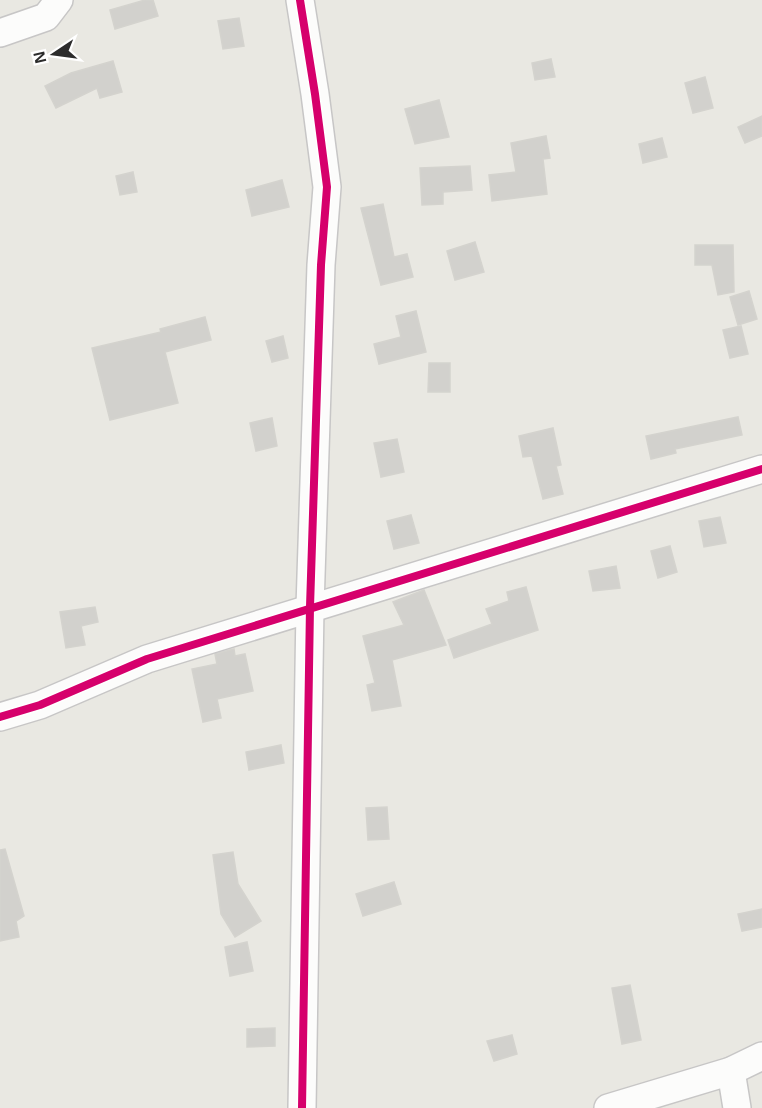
<svg xmlns="http://www.w3.org/2000/svg" width="762" height="1108" font-family="Helvetica,sans-serif">
	<style>
		.building { fill: #d2d1cd; stroke: #d4d3ce; stroke-width: 1.5 }
		.lines { fill: none; stroke-linecap: round; stroke-linejoin: round }
		.street-casing { stroke: #c7c6c6; stroke-width: 30 }
		.street { stroke: #fcfcfb; stroke-width: 27 }
		.cycleway-casing { stroke: #fff; stroke-width: 11 }
		.cycleway { stroke: #d6006c; stroke-width: 8 }
	</style>
	<rect width="100%" height="100%" fill="#e9e8e2"/>
	<!-- building -->
	<g class="building">
		<polygon points="145,0 153,0 158,16 115,29 110,10"/>
		<polygon points="239,18 244,46 223,49 218,21"/>
		<polygon points="551,59 555,77 535,80 532,63"/>
		<polygon points="113,61 122,92 100,98 97,88 56,108 45,86 71,73"/>
		<polygon points="705,77 713,108 693,113 685,83"/>
		<polygon points="439,100 449,137 415,144 405,109"/>
		<polygon points="762,116 762,136 745,143 738,127"/>
		<polygon points="546,136 550,158 543,159 547,194 492,201 489,175 516,172 511,143"/>
		<polygon points="662,138 667,157 643,163 639,144"/>
		<polygon points="470,166 472,190 443,192 443,204 422,205 420,168"/>
		<polygon points="133,172 137,192 120,195 116,176"/>
		<polygon points="282,180 289,207 252,216 246,190"/>
		<polygon points="383,204 394,257 407,254 413,277 381,285 361,208"/>
		<polygon points="475,242 484,272 455,280 447,251"/>
		<polygon points="695,245 733,245 734,292 718,295 712,265 695,265"/>
		<polygon points="749,291 757,319 738,325 730,297"/>
		<polygon points="416,311 426,352 379,364 374,344 401,337 396,316"/>
		<polygon points="205,317 211,340 165,352 178,403 110,420 92,348 161,332 160,329"/>
		<polygon points="741,326 748,354 730,358 723,330"/>
		<polygon points="283,336 288,358 272,362 266,341"/>
		<polygon points="429,363 450,363 450,392 428,392"/>
		<polygon points="738,417 742,435 675,449 676,453 651,459 646,436"/>
		<polygon points="272,418 277,446 256,451 250,423"/>
		<polygon points="553,428 561,465 556,466 563,494 543,499 532,456 523,457 519,436"/>
		<polygon points="397,439 404,472 381,477 374,443"/>
		<polygon points="411,515 419,543 394,549 387,521"/>
		<polygon points="720,517 726,543 704,547 699,521"/>
		<polygon points="670,546 677,572 658,578 651,551"/>
		<polygon points="616,566 620,588 593,591 589,571"/>
		<polygon points="526,587 538,630 454,658 448,640 492,624 486,609 509,601 507,592"/>
		<polygon points="424,590 446,645 392,660 401,706 372,711 367,685 375,683 363,636 404,625 393,602"/>
		<polygon points="95,607 98,622 81,626 85,645 66,648 60,612"/>
		<polygon points="234,649 235,656 245,654 253,691 217,699 221,718 203,722 192,669 217,664 215,654"/>
		<polygon points="281,745 284,763 249,770 246,752"/>
		<polygon points="387,807 389,839 368,840 366,808"/>
		<polygon points="5,849 24,916 16,921 19,937 0,941 0,850"/>
		<polygon points="233,852 238,884 261,921 235,937 221,914 213,855"/>
		<polygon points="394,882 401,904 363,916 356,894"/>
		<polygon points="762,909 762,927 742,931 738,914"/>
		<polygon points="247,942 253,971 230,976 225,947"/>
		<polygon points="630,985 641,1040 622,1044 612,988"/>
		<polygon points="275,1028 275,1046 247,1047 247,1029"/>
		<polygon points="512,1035 517,1054 494,1061 487,1041"/>
	</g>
	<g class="lines">
		<defs>
			<g id="street">
				<polyline points="300,0 315,94 327,187 321,265 310,607 302,1108"/>
				<polyline points="0,33 46,17 59,0"/>
				<polyline points="0,717 40,705 147,659 762,469"/>
				<polyline points="731,1071 737,1108"/>
				<polyline points="608,1108 731,1071 762,1056"/>
			</g>
		</defs>
		<!-- street casing -->
		<use href="#street" class="street-casing"/>
		<!-- street -->
		<use href="#street" class="street"/>
		<defs>
			<g id="cycleway">
				<polyline points="300,0 315,94 327,187 321,265 310,607 302,1108"/>
				<polyline points="0,717 40,705 147,659 762,469"/>
			</g>
		</defs>
		<!-- cycleway casing -->
		<use href="#cycleway" class="cycleway-casing"/>
		<!-- cycleway -->
		<use href="#cycleway" class="cycleway"/>
	</g>
	<!-- north arrow -->
	<g transform="translate(54 54) rotate(257)" stroke="#ffffff" stroke-width="4.5" paint-order="stroke">
	<path d="M0-4.5L10 22L0 15L-10 22Z" fill="#2c2c2c"/>
	<text y="-9" font-size="16" font-weight="bold" text-anchor="middle" fill="#2c2c2c">N</text>
	</g>
</svg>
